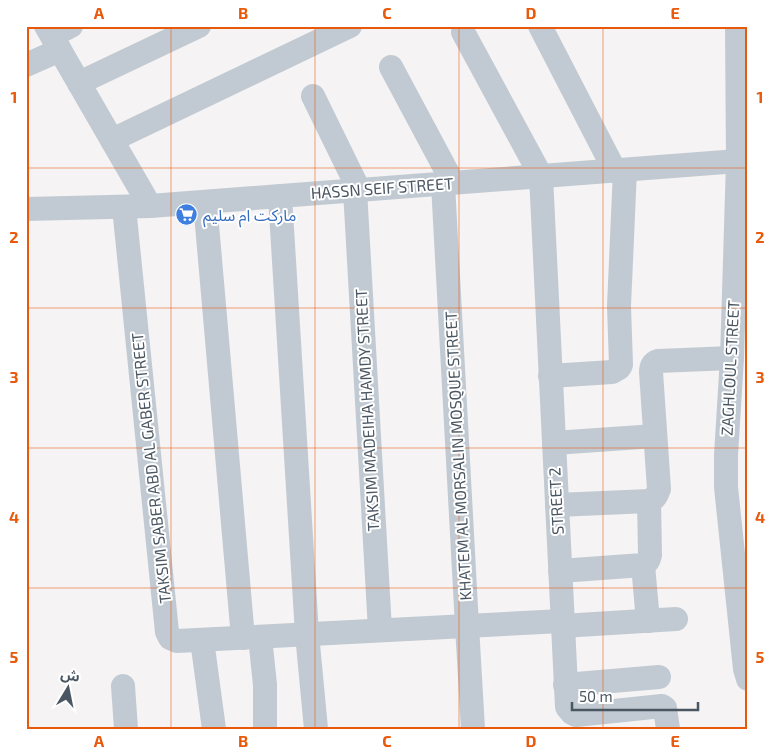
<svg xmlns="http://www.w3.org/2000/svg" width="774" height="755" font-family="'Exo 2','Noto Sans Arabic',sans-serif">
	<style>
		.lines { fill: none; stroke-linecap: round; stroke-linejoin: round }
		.minor { stroke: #c1cad2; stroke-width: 24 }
		.grid { fill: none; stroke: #e8590c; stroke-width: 1; stroke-opacity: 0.55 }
		.labels { text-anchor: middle; stroke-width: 4; stroke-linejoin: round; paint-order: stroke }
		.street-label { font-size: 16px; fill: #4a5661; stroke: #fff }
		.shop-label { font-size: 16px; fill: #366cbe; stroke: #fff; text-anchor: start }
		.neatline { fill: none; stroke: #e8590c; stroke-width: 2 }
		.grid-label { font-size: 16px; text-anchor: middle; font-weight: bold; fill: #e8590c }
	</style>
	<rect width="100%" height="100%" fill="#f5f3f3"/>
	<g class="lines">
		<!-- minor -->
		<g class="minor">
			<polyline points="46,26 150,206"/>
			<polyline points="540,26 615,171"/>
			<polyline points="737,26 738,161 732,358 726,455 726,487 745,669 748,679"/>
			<polyline points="463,32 541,176 567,707 572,713 576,715 662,706 665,708 668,729"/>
			<polyline points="52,36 71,26"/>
			<polyline points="26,65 60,50"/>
			<polyline points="391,67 453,183"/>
			<polyline points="79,83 199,26"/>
			<polyline points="313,96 359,190"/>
			<polyline points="112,140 350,26"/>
			<polyline points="443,184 467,626 473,729"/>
			<polyline points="355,190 380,630"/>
			<polyline points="280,196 307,634 316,729"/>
			<polyline points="205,202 243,638"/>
			<polyline points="124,207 167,632 170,638 177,641 562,621"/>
			<polyline points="26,209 150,206 738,161"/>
			<polyline points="550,376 612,372 619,368 621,365 619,306 625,170"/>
			<polyline points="554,443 655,436"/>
			<path d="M557 505 649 501C655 499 657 495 659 489L651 372C651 367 653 363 658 361L732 358"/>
			<polyline points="643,565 648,621"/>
			<path d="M560 571 643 565C648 562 649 560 650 555L649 501"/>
			<polyline points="562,626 676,619"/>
			<polyline points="260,637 265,685 265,729"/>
			<polyline points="202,640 214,729"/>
			<polyline points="565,685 659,677"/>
			<polyline points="123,686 126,729"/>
		</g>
	</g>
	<!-- grid -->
	<path class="grid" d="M171 26V729M315 26V729M459 26V729M603 26V729M26 168H748M26 308H748M26 448H748M26 588H748"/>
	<!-- icons -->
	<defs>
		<symbol id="supermarket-disc" viewBox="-11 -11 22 22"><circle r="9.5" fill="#3f7fe0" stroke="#fff"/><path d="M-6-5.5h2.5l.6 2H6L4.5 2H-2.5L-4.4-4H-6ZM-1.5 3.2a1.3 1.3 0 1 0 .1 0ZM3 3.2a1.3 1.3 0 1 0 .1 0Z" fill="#fff"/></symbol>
	</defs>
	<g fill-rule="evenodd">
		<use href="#supermarket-disc" x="174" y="202" width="25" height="25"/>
	</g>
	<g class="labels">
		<!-- street labels -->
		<g class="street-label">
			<text transform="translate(382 188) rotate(-4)" y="6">HASSN SEIF STREET</text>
			<text transform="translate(730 368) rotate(-87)" y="6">ZAGHLOUL STREET</text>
			<text transform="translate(367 410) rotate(-93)" y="6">TAKSIM MADEIHA HAMDY STREET</text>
			<text transform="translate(458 456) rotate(-93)" y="6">KHATEM AL MORSALIN MOSQUE STREET</text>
			<text transform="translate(151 468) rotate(-96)" y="6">TAKSIM SABER ABD AL GABER STREET</text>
			<text transform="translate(556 501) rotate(-93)" y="6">STREET 2</text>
		</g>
		<!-- shop labels -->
		<g class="shop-label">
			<text x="203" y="221">ماركت ام سليم</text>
		</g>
	</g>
	<!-- border -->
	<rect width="774" height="755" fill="none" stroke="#ffffff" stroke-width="55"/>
	<!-- north arrow -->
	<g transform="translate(68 688) rotate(10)" stroke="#ffffff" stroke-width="4" paint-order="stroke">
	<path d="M0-4L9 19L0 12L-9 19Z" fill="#4a5661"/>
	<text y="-8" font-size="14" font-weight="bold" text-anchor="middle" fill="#4a5661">ش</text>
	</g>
	<!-- scale -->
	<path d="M572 702v8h126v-8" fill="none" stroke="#4a5661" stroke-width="2.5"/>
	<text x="579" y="702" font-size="15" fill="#4a5661" stroke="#ffffff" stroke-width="4" paint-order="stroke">50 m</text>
	<rect x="28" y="28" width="718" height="700" class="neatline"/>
	<g class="grid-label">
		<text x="99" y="19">A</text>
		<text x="243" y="19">B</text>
		<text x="387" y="19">C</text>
		<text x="531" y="19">D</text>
		<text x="675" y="19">E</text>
		<text x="14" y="103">1</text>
		<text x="760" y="103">1</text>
		<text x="14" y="243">2</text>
		<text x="760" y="243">2</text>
		<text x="14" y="383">3</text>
		<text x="760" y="383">3</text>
		<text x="14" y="523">4</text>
		<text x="760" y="523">4</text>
		<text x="14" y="663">5</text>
		<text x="760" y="663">5</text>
		<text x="99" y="747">A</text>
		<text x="243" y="747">B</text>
		<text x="387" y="747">C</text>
		<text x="531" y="747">D</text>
		<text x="675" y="747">E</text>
	</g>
</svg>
